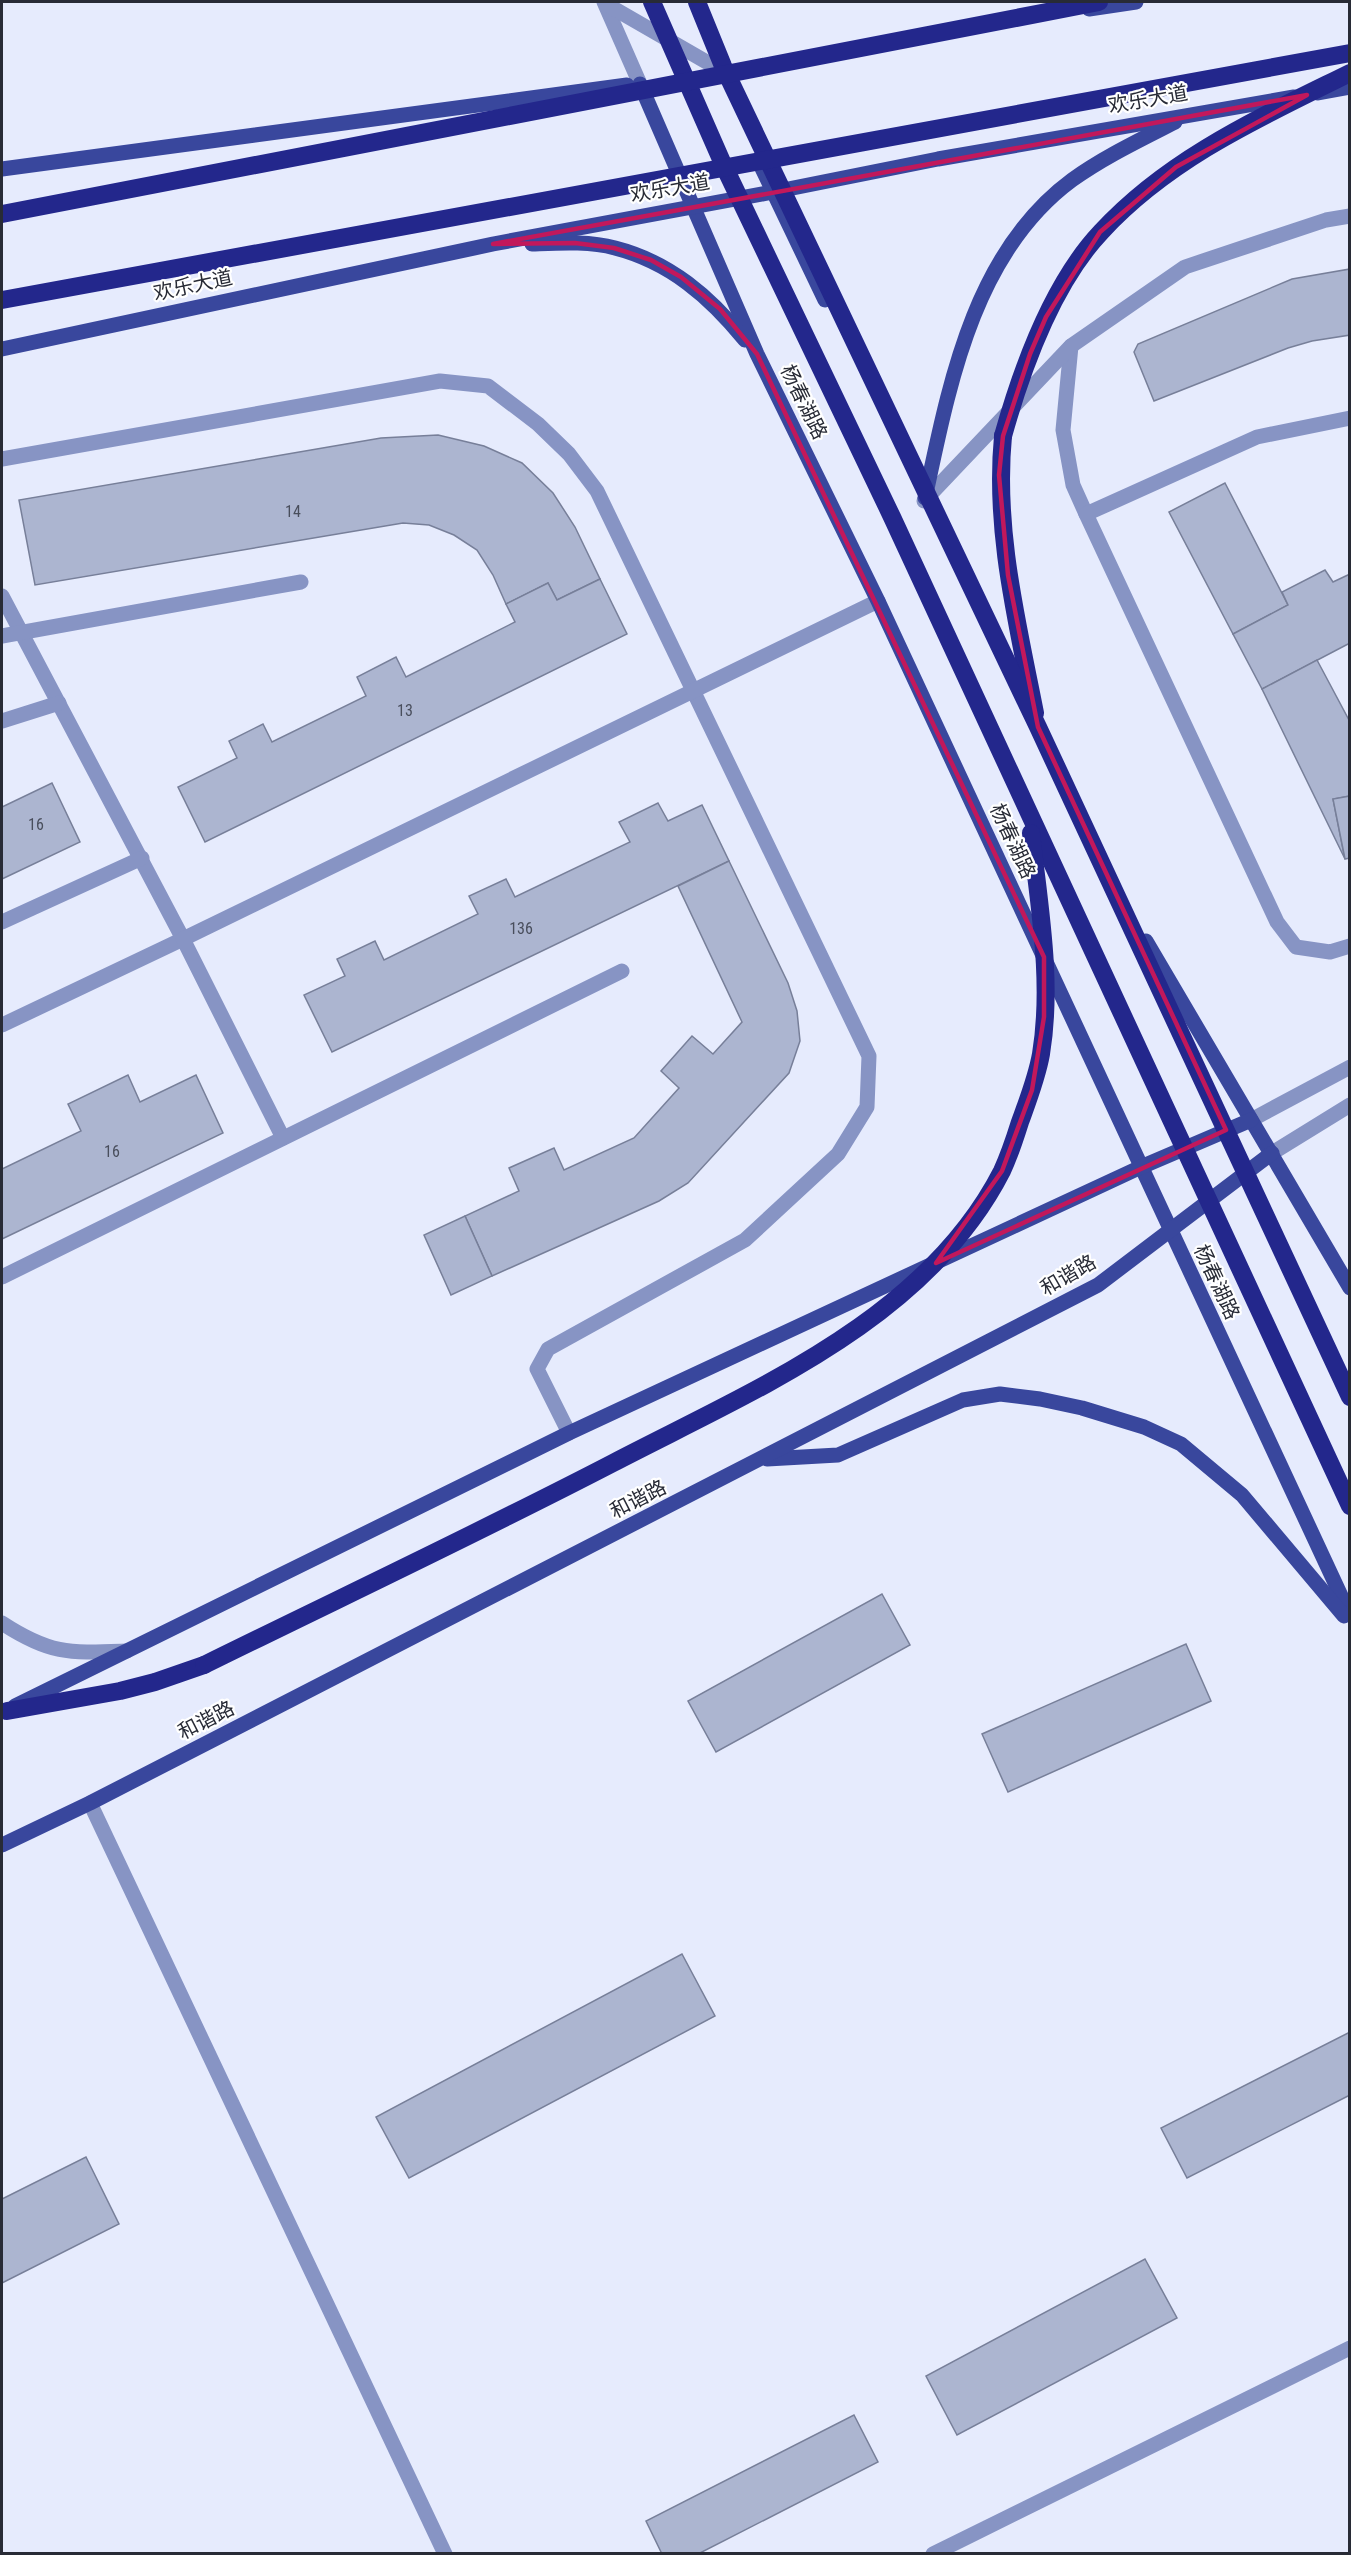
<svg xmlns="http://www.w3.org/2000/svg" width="1351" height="2555" font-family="'Roboto Condensed','Noto Sans SC',sans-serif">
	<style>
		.building { fill: #acb5d0; stroke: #777f99; stroke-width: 1.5 }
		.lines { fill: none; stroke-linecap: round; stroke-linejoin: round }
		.minor { stroke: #8794c4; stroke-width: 15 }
		.major { stroke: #39479d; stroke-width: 15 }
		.highway { stroke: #23278c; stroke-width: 18 }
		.highway-bridge { stroke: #23278c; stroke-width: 18 }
		.marked { fill: none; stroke: #c2185b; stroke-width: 4.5; stroke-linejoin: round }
		.labels { text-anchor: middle; stroke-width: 4.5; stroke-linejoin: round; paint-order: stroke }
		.number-label { font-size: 16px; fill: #494e5c }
		.street-label { font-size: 20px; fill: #282b36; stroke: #fff }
	</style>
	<rect width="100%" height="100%" fill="#e6ebfd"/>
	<!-- building -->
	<g class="building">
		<polygon points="1350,269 1350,335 1312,341 1288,348 1154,401 1134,352 1138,344 1292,279"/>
		<polygon points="438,435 484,446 522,463 553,493 575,527 600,579 557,600 548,583 506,604 493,575 477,550 454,535 429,525 403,523 35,585 19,500 381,438"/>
		<polygon points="1225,483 1288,605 1233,634 1169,512"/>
		<polygon points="1325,570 1333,582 1350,574 1350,643 1262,689 1233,634 1288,605 1282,592"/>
		<polygon points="600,579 627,634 205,842 178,787 237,758 229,741 263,724 272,742 366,696 357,677 396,657 406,677 515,622 506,604 548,583 557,600"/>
		<polygon points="1317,660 1350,722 1350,796 1333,799 1345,859 1262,689"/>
		<polygon points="52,783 80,842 2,879 2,807"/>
		<polygon points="1350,796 1350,858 1345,859 1333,799"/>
		<polygon points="658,803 668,821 702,805 729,861 332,1052 304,995 345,976 337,959 375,941 384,960 478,914 469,896 506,879 515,897 630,842 619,822"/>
		<polygon points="729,861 788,983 797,1011 800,1041 789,1073 688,1183 659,1201 492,1276 465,1216 519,1191 509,1168 554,1148 564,1170 634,1138 679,1088 661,1071 692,1036 713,1054 742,1022 678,886"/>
		<polygon points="128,1075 140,1102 196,1075 223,1133 2,1239 2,1169 81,1131 68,1104"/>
		<polygon points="465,1216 492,1276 451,1295 424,1235"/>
		<polygon points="882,1594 910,1645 716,1752 688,1701"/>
		<polygon points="1186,1644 1211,1701 1008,1792 982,1734"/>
		<polygon points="682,1954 715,2016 409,2178 376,2117"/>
		<polygon points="1350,2032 1350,2095 1187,2178 1161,2128"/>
		<polygon points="86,2157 119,2224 2,2283 2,2199"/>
		<polygon points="1145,2259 1177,2318 957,2435 926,2376"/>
		<polygon points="854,2415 878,2462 698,2554 662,2554 646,2521"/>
	</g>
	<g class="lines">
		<!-- minor -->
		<g class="minor">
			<polyline points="604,2 640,84"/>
			<polyline points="606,4 717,68"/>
			<polyline points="1071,346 1063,430 1073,485 1086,514 1277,922 1296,947 1330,952 1350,946"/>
			<polyline points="2,459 440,381 488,386 538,424 569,454 597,491 869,1056 867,1107 838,1154 745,1240 548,1349 537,1369 569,1433"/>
			<polyline points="924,501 1071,346 1185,267 1326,220 1350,216"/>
			<polyline points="1086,514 1257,437 1350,418"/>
			<polyline points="2,596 183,939 2,1025"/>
			<polyline points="2,636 301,582"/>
			<polyline points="2,721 59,703"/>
			<polyline points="2,922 142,858"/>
			<polyline points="1251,1120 1350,1067"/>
			<polyline points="283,1138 183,939 878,601"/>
			<polyline points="1272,1153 1350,1105"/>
			<polyline points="2,1277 622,971"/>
			<path d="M2 1623C51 1655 70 1653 127 1651"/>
			<polyline points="90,1803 445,2554"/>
			<polyline points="933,2554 1350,2348"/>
		</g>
		<!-- major -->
		<g class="major">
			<polyline points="1089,9 1136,2"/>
			<polyline points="640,84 757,354 878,601 1350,1615"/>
			<polyline points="1318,93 1350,87"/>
			<polyline points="759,162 825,300"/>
			<polyline points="2,169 627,85"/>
			<path d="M532 244C559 243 589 241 615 248 670 262 710 297 745 340"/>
			<polyline points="2,349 493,244 773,192 938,159 1294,97"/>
			<path d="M925 498C949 386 973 253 1072 180 1104 157 1140 140 1175 122"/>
			<polyline points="1146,941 1350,1288"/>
			<polyline points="767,1459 838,1455 963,1400 1000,1394 1040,1399 1082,1408 1144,1427 1181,1444 1242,1495 1344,1616"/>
			<polyline points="15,1706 569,1433 1141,1167 1251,1120"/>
			<polyline points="2,1845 90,1803 1098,1285 1272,1153"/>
		</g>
		<!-- highway -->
		<g class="highway">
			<path d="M1003 436C994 530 1017 621 1035 713"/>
			<polyline points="7,1711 120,1691 155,1682 204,1665"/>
		</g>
		<!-- highway-bridge -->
		<g class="highway-bridge">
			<polyline points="652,2 723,164 892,517 1350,1506"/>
			<polyline points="697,2 723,66 1038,727 1350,1397"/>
			<polyline points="2,214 1099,2"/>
			<polyline points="2,300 1350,53"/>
			<path d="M1003 436C1022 368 1052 284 1101 232 1169 158 1261 117 1350 73"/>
			<path d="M204 1665C340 1598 478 1533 613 1463 753 1390 926 1320 1002 1171 1009 1156 1015 1138 1020 1122 1028 1100 1037 1077 1041 1054 1053 981 1039 906 1031 833"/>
		</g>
	</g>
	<!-- marked area -->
	<path class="marked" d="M1307 95 1176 167 1100 232 1046 317 1030 354 1003 436 999 475 1008 575 1038 727 1226 1130 936 1263 1002 1171 1032 1090 1044 1017V957L757 354 720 309 681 277 651 260 614 248 575 243 493 244Z"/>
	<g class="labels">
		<!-- number labels -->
		<g class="number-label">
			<text x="293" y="517">14</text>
			<text x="405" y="716">13</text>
			<text x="36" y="830">16</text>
			<text x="521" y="934">136</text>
			<text x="112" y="1157">16</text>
		</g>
		<!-- street labels -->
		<g class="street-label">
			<text transform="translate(1148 99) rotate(-10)" y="7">欢乐大道</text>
			<text transform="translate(670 188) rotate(-10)" y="7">欢乐大道</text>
			<text transform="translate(193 285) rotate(-12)" y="7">欢乐大道</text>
			<text transform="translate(804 402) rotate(64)" y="7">杨春湖路</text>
			<text transform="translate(1013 841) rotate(65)" y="7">杨春湖路</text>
			<text transform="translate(1068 1275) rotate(-30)" y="7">和谐路</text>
			<text transform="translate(1217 1282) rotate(65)" y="7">杨春湖路</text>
			<text transform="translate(638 1499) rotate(-27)" y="7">和谐路</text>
			<text transform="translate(206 1720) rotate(-27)" y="7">和谐路</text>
		</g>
	</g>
	<!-- border -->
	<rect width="1351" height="2555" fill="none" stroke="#282b36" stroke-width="6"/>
</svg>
